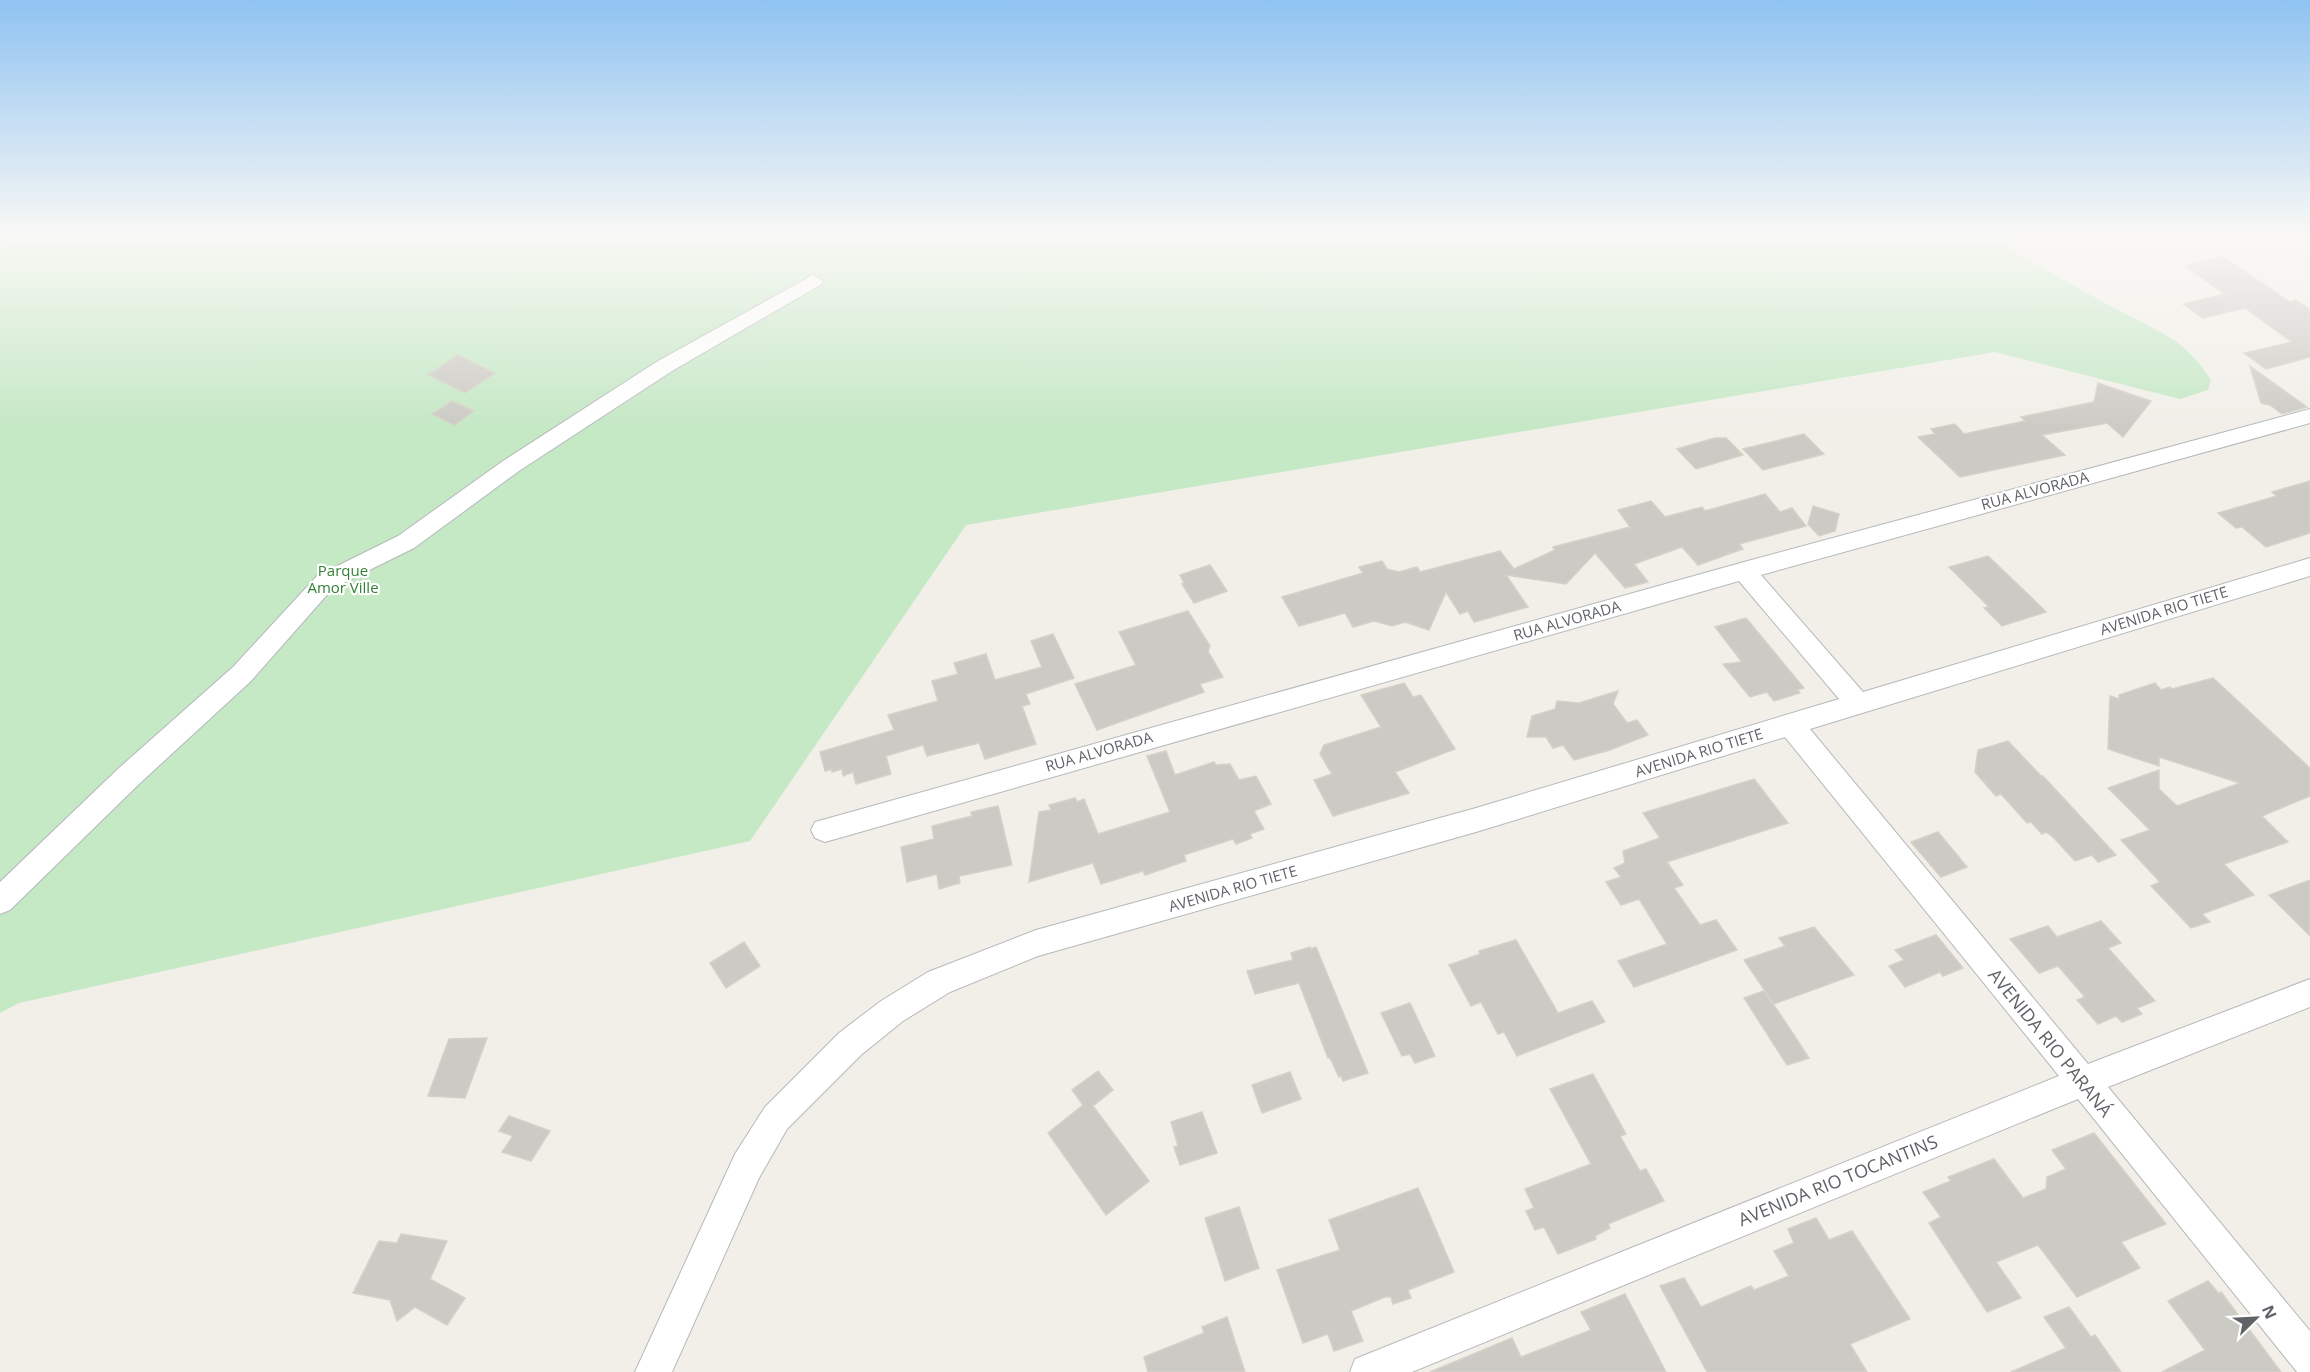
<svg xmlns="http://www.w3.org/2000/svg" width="2310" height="1372" font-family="'Open Sans',sans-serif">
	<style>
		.green { fill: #c5e8c5 }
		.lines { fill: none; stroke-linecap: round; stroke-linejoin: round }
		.stream { stroke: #aadaff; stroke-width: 5 }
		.building { fill: #cccac5; stroke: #d6d1c6; stroke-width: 1.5 }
		.minor-casing { stroke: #b5b8bc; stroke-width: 2 }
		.minor { fill: #fff; fill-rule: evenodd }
		.labels { text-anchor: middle; stroke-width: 4.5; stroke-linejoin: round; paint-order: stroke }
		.street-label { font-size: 15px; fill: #5f6368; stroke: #fff }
		.park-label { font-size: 15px; fill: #348238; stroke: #fff }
		.near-street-label { font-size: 18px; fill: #5f6368; stroke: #fff }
	</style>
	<rect width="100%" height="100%" fill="#f1efe8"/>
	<!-- green -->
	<path class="green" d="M0 236H2006L2011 250C2047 270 2083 292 2120 311 2161 333 2185 339 2211 380L2208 390 2180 399 1995 352 966 525 750 841 19 1003 0 1013Z"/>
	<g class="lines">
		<!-- stream -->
		<polyline class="stream" points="0,239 2,236"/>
	</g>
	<!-- building -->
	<g class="building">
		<polygon points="2222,256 2290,302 2296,300 2310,310 2310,357 2266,369 2244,353 2292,342 2245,308 2203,318 2183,304 2225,294 2185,266"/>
		<polygon points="458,355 480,366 495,373 465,393 428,375"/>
		<polygon points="2250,366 2307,407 2282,414 2270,405 2261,403"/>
		<polygon points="2098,383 2151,401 2123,437 2107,423 2042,435 2065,455 1960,477 1918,437 1935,434 1931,429 1955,424 1964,434 2025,421 2021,417 2094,402"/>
		<polygon points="452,401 474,411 454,425 432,414"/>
		<polygon points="1804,434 1824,454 1763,470 1743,449"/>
		<polygon points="1715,438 1726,438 1743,455 1696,469 1677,449"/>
		<polygon points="2310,481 2310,533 2266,547 2242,527 2236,528 2218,513 2277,496 2272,492"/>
		<polygon points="1765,494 1780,512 1792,508 1806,526 1739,544 1743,549 1698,565 1682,547 1634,564 1648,582 1625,588 1595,553 1566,584 1506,575 1528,607 1474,622 1468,611 1460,614 1446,592 1429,630 1405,622 1392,626 1374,621 1353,627 1345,613 1299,626 1282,597 1363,573 1359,567 1382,561 1387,569 1399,572 1417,567 1420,572 1500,551 1514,569 1555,550 1553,547 1630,527 1618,510 1651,501 1665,517 1702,507 1705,511"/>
		<polygon points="1813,506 1839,514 1835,531 1819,536 1808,524"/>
		<polygon points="1988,556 2032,598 2046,612 2002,626 1984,608 1989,607 1949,567"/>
		<polygon points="1210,565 1227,591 1194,603 1182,584 1184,583 1180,575"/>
		<polygon points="1188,611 1210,646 1208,651 1223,677 1200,684 1204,692 1097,730 1075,684 1136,665 1119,632"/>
		<polygon points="1746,618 1804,688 1797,690 1800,693 1774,701 1767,692 1750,697 1723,664 1742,662 1715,627"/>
		<polygon points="1053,634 1074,678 1026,694 1030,704 1022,706 1036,744 985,759 979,743 927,756 923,745 886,756 891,774 856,784 853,772 843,776 842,769 832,772 832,769 825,771 820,752 894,730 888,715 938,701 932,681 958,674 954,663 986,654 995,680 1042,667 1031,641"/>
		<polygon points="2213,678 2310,768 2310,796 2262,816 2288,842 2224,864 2254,895 2202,914 2210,922 2191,928 2151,886 2160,882 2121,840 2150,830 2108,788 2159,770 2159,789 2177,806 2240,783 2159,757 2159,766 2108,749 2110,696 2119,699 2119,695 2155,683 2161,690 2170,687 2172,689"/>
		<polygon points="1404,683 1413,697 1421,695 1455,749 1395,772 1409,793 1333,816 1314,780 1332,774 1320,754 1324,745 1381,727 1361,695"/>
		<polygon points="1618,691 1613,704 1627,723 1637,720 1648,735 1610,750 1574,760 1563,745 1553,748 1546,737 1527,737 1532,716 1555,709 1557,701 1579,703"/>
		<polygon points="2008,741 2041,776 2043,776 2116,855 2098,862 2092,855 2075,861 2053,837 2046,832 2042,834 2031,822 2027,823 2001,794 1996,796 1975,772 1978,750"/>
		<polygon points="1166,751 1175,775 1214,762 1216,765 1230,764 1239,780 1256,776 1271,804 1254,811 1264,829 1250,834 1252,838 1236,844 1233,839 1184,855 1186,861 1145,875 1143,871 1101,884 1093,863 1029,882 1039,812 1051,810 1049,805 1075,798 1077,802 1084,799 1098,834 1170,812 1147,756"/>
		<polygon points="1754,779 1788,823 1667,862 1683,885 1674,888 1700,925 1716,920 1737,950 1634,987 1618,961 1667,944 1639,899 1621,905 1606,882 1621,877 1614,868 1625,863 1623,851 1660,838 1643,813"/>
		<polygon points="998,806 1012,865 959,876 960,883 939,889 937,874 907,882 901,847 934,839 932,826 972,816 971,812"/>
		<polygon points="1938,832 1967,867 1941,877 1911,842"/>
		<polygon points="2310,880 2310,936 2269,895"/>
		<polygon points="2101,921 2121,943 2108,948 2155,1001 2137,1008 2142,1014 2122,1022 2116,1016 2098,1024 2077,1000 2085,997 2058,966 2039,973 2010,939 2048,926 2057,937"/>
		<polygon points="1814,927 1854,975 1774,1004 1744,960 1785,946 1779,938"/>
		<polygon points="1936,935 1963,968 1943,976 1940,972 1905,987 1889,966 1904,960 1895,950"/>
		<polygon points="1516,940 1558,1013 1592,1001 1605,1022 1517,1056 1504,1032 1498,1034 1481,1002 1471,1006 1449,965 1480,954 1479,951"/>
		<polygon points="744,942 760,966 726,988 710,963"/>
		<polygon points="1310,947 1311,949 1316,947 1368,1073 1343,1081 1341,1076 1339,1077 1330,1058 1328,1058 1299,983 1255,994 1247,971 1293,960 1291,953"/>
		<polygon points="1764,991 1782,1017 1809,1058 1787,1065 1744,998"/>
		<polygon points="1410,1003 1435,1056 1415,1063 1410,1054 1402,1056 1381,1013"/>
		<polygon points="487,1038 465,1098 428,1096 449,1039"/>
		<polygon points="1098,1071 1113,1090 1093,1106 1149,1181 1106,1215 1048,1133 1083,1105 1072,1090"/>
		<polygon points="1290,1072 1301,1099 1262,1113 1252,1085"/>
		<polygon points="1593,1074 1626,1134 1620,1136 1640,1171 1646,1169 1664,1201 1608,1224 1610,1228 1595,1236 1596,1239 1558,1254 1544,1227 1535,1230 1526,1211 1534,1208 1525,1189 1591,1164 1550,1089"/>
		<polygon points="1202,1112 1217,1153 1180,1165 1174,1147 1178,1146 1171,1122"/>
		<polygon points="509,1116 550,1131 531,1161 502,1152 513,1136 499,1131"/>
		<polygon points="2094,1133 2166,1224 2121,1242 2140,1268 2077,1297 2038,1245 1996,1262 2021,1298 1987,1312 1929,1223 1941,1217 1923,1192 1951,1181 1948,1177 1994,1159 2023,1198 2046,1189 2047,1177 2066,1169 2052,1150"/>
		<polygon points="1418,1188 1454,1272 1408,1290 1411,1298 1393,1304 1391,1297 1385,1297 1351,1311 1363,1341 1334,1351 1328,1334 1303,1343 1277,1270 1340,1250 1329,1220"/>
		<polygon points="1239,1207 1259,1268 1225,1281 1205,1218"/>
		<polygon points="1816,1218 1829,1240 1852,1231 1910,1319 1850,1344 1867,1372 1707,1372 1660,1286 1684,1278 1701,1307 1751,1286 1754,1290 1789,1276 1774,1251 1794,1243 1788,1229"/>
		<polygon points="401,1234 447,1241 430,1279 465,1298 447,1325 415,1307 397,1321 390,1300 353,1293 379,1241 397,1243"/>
		<polygon points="2208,1281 2219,1294 2221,1292 2281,1372 2162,1372 2205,1350 2168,1301"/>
		<polygon points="1625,1294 1666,1372 1430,1372 1512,1338 1521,1357 1591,1330 1581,1312"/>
		<polygon points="2069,1307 2091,1337 2095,1335 2121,1372 2011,1372 2066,1348 2044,1317"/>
		<polygon points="1227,1317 1245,1372 1148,1372 1144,1357 1204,1333 1202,1327"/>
	</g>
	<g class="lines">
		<defs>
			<g id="minor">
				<polygon points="813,275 823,281 820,285 672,371 519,471 414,548 333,588 251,681 139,784 10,910 0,914 0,882 119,768 233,667 317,576 398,536 503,461 658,361"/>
				<polygon points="2310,409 2310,423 1761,575 1863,692 2310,558 2310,576 1810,729 2088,1064 2310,979 2310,1007 2108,1087 2310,1331 2310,1372 2297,1372 2078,1099 1412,1372 1350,1372 1355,1359 2059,1076 1785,737 1476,832 1038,956 950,992 903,1021 861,1055 787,1129 759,1178 672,1372 635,1372 735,1154 765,1107 839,1033 881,1001 928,972 1036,930 1476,808 1839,699 1739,581 825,842 815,838 811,830 815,822 1744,562"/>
			</g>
		</defs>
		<!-- minor casing -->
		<use href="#minor" class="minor-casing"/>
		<!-- minor -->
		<use href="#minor" class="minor"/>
	</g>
	<!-- sky -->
	<linearGradient id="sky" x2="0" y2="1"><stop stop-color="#8fc3f1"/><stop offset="0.55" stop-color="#f9f8f5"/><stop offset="1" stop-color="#f9f8f5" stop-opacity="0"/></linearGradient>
	<rect width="2310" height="428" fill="url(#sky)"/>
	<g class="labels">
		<!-- street labels -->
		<g class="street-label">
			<text transform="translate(2035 491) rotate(-15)" y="5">RUA ALVORADA</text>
			<text transform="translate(2164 611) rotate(-17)" y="5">AVENIDA RIO TIETE</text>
			<text transform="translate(1567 621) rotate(-16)" y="5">RUA ALVORADA</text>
			<text transform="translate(1099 752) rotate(-16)" y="5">RUA ALVORADA</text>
			<text transform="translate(1699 753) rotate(-17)" y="5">AVENIDA RIO TIETE</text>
			<text transform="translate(1233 889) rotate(-16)" y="5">AVENIDA RIO TIETE</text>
		</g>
		<!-- park labels -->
		<g class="park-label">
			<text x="343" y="576">Parque<tspan x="343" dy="17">Amor Ville</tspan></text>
		</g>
		<!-- near-street labels -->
		<g class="near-street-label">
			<text transform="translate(2050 1043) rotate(51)" y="6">AVENIDA RIO PARANÁ</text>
			<text transform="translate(1838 1181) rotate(-22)" y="6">AVENIDA RIO TOCANTINS</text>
		</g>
	</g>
	<!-- north arrow -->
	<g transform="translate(2256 1318) rotate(66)" stroke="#ffffff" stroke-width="4.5" paint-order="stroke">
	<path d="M0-4.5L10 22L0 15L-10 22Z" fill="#5f6368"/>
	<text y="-9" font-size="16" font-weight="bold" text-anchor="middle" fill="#5f6368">N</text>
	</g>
</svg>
